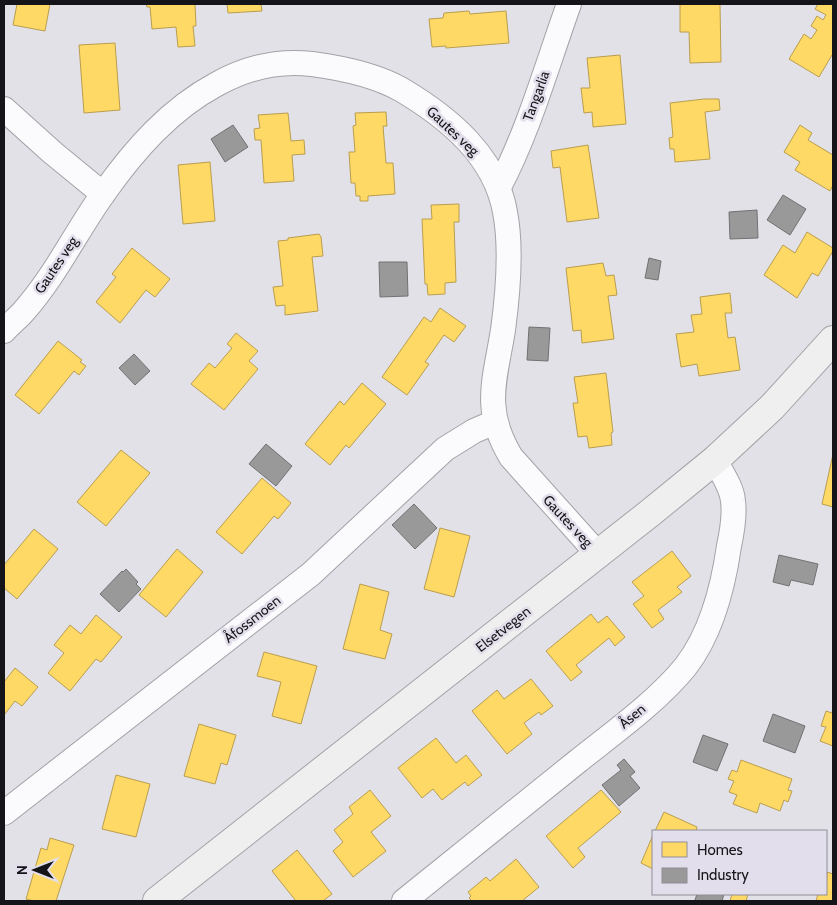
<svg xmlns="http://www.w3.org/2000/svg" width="837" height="905" font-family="Cabin,sans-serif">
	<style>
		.homes { fill: #ffd966; stroke: #b99e4f }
		.industry { fill: #999; stroke: #717172 }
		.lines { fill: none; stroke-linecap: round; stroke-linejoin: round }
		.street-casing { stroke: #a3a2a7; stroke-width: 26 }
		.secondary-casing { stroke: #a3a2a7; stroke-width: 30 }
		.street { stroke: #fbfafc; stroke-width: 24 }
		.secondary { stroke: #eeefee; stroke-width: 28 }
		.labels { text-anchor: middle; stroke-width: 5; stroke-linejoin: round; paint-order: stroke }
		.street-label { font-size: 14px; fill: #151418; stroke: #e2deeb }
	</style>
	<rect width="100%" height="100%" fill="#e3e1e8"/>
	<!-- homes -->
	<g class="homes">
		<polygon points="17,4 50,4 45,31 13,25"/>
		<polygon points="146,4 195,4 196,26 193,26 195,46 178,47 176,27 152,29 150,7 147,7"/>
		<polygon points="227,4 261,4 262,11 228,13"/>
		<polygon points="680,4 720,4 721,62 690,63 689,32 680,32"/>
		<polygon points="818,4 833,4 833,56 832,55 819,77 789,59 804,34 811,39 817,30 811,26 817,16 823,20 826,15 815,9"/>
		<polygon points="469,11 470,14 506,11 509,43 446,48 446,46 432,47 429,19 443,18 444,13"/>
		<polygon points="115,43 120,110 84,113 79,45"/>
		<polygon points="620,55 626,124 593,127 592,112 584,113 581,88 590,88 587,58"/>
		<polygon points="704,99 719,99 720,110 705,112 710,159 675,162 674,149 670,149 669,138 673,137 670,103"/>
		<polygon points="386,112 387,126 383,126 386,163 393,163 395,194 368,196 368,201 360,201 360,196 356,196 355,183 351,183 349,152 355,152 353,126 356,125 355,113"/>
		<polygon points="288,113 291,141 304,140 305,154 292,155 294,181 264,183 261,140 255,140 254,129 260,128 258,115"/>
		<polygon points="800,125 812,133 808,140 833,155 833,185 830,191 795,170 800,162 784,152"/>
		<polygon points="588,145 599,218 567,222 560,167 553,168 551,151"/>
		<polygon points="210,162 215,221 183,224 178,165"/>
		<polygon points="459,204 459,222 454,222 456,282 445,283 445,294 428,295 427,284 425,284 422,219 432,219 431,205"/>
		<polygon points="807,232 833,248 833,251 818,276 812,273 797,298 764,275 783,245 795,253"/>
		<polygon points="319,234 321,237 323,256 312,257 318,311 285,315 285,305 276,306 273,287 283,286 278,241 288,240 288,238"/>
		<polygon points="132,248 170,279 155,297 146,290 120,323 96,302 116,277 112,274"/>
		<polygon points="603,263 606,276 614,275 617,295 608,296 614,339 582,343 581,330 573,331 566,268"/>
		<polygon points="730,293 732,313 725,313 728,338 735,337 740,370 699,376 697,364 681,367 676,334 694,332 691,315 702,314 700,297"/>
		<polygon points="440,308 466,326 454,342 444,335 425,362 429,364 407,395 382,377 424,317 431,322"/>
		<polygon points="236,333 258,351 249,361 258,369 224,410 191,384 209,363 215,368 232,348 227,344"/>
		<polygon points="58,341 82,360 80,362 86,366 79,375 74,371 39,414 15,395"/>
		<polygon points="606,373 613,432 611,433 612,445 589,448 587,436 578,437 573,403 578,403 574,377"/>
		<polygon points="362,383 386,404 349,448 346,445 330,465 305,444 340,401 344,405"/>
		<polygon points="121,450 150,473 106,526 77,502"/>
		<polygon points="833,454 833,507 822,504"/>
		<polygon points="262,478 291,503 278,519 274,516 242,554 216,532"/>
		<polygon points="440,528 470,536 454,597 424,589"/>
		<polygon points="34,529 58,549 17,599 4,588 4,565"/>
		<polygon points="177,549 203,572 166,617 139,595"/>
		<polygon points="672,551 691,576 677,587 682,592 658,610 664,619 652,628 633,604 644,596 632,582"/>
		<polygon points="360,584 389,592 380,630 392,634 385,659 343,649"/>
		<polygon points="591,614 598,623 607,616 625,637 615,646 609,638 576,665 582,672 571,681 546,651"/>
		<polygon points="96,615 122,637 101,662 96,659 70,691 48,673 64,653 54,645 70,625 81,634"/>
		<polygon points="264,652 317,666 301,724 272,716 281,682 257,676"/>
		<polygon points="15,668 38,687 22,706 15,701 4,715 4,682"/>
		<polygon points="531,679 553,706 541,715 539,712 524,723 532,734 507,754 472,711 497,690 504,699"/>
		<polygon points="833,708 833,746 820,741 826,727 821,726 826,711 832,713"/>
		<polygon points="199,724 236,735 227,765 221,763 215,784 184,776"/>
		<polygon points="436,738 456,763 466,755 482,775 468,786 465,782 442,800 433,789 422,798 398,768"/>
		<polygon points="741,760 792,779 788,790 792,791 788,802 784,800 780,811 760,803 757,813 733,804 737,795 729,792 734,781 728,779 732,770 737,772"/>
		<polygon points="116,775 150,784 136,837 102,829"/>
		<polygon points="370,790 391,816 371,832 386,851 353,877 333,851 343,842 334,830 353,814 349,807"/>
		<polygon points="601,790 621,812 578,848 585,857 573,868 546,836"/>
		<polygon points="664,812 697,827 696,831 655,831"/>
		<polygon points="653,835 653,869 641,863"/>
		<polygon points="50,838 74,845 56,901 34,901 26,899 41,848 47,850"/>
		<polygon points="297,850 332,894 323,901 296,901 272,871"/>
		<polygon points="516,859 539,887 522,901 472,901 469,898 471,896 468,892 486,877 490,881"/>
		<polygon points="827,872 833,874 833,901 816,901 818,894 826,894"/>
		<polygon points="732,894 748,894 746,901 730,901"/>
	</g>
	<!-- industry -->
	<g class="industry">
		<polygon points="233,125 248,147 225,162 211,139"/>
		<polygon points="783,195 806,209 790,235 767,220"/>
		<polygon points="757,210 758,238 730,239 729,212"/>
		<polygon points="649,258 661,261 658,280 645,278"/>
		<polygon points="379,262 407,262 408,296 380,297"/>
		<polygon points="529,327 550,328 548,361 527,360"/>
		<polygon points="134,354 150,371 135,385 119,368"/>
		<polygon points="266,444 292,466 276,486 249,464"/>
		<polygon points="414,504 437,528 415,549 392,525"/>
		<polygon points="779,555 818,564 813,585 791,580 789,586 773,582"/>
		<polygon points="126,569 138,582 136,584 141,589 119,612 100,594 122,571 123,572"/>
		<polygon points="773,714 805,726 795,753 763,741"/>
		<polygon points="703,735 728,744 717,771 693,762"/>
		<polygon points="624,759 635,772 630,776 640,788 619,806 602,785 621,770 617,765"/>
		<polygon points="697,894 724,894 722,901 697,901 695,900"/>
	</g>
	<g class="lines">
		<defs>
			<g id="street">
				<polyline points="4,109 53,153 103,194"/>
				<path d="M499 187C529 130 547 65 569 4"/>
				<path d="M4 331C10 324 18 318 24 311 55 276 76 232 103 194 134 150 170 109 217 84 246 68 279 60 312 64 342 68 376 75 402 90 449 118 495 156 505 212 512 248 508 293 503 330 495 380 482 409 511 457L598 554"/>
				<polyline points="4,813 311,574 445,449 474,431 495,422"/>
				<path d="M404 901C462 854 520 807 578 761 613 733 658 701 686 666 712 632 723 588 729 546 732 532 735 516 733 501 732 487 721 472 715 460"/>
			</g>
			<polyline id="secondary" points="157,901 650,513 715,460 772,407 833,340"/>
		</defs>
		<!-- street casing -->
		<use href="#street" class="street-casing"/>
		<!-- secondary casing -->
		<use href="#secondary" class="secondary-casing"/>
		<!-- street -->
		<use href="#street" class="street"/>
		<!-- secondary -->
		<use href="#secondary" class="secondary"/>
	</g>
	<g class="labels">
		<!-- street labels -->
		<g class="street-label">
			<text transform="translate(536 96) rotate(-70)" y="5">Tangarlia</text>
			<text transform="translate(453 131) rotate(43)" y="5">Gautes veg</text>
			<text transform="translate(56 265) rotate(-56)" y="5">Gautes veg</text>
			<text transform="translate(568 521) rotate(47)" y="5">Gautes veg</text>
			<text transform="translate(252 619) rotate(-38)" y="5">Åfossmoen</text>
			<text transform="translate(503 629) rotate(-38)" y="5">Elsetvegen</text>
			<text transform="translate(632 716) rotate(-40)" y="5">Åsen</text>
		</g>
	</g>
	<!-- border -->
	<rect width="837" height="905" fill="none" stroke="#151418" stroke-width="10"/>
	<!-- legend -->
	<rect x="652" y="830" width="175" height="65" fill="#e2deeb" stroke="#908d97"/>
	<rect x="662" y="842" width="25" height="15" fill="#ffd966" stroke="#908d97"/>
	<text x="697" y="855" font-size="15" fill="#151418">Homes</text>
	<rect x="662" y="868" width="25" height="15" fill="#999999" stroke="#908d97"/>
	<text x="697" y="880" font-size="15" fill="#151418">Industry</text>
	<!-- north arrow -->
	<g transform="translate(35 870) rotate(270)" stroke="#e2deeb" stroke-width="4" paint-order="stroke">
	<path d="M0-4L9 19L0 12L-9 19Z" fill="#151418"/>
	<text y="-8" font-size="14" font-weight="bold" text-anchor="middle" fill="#151418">N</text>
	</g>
</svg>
